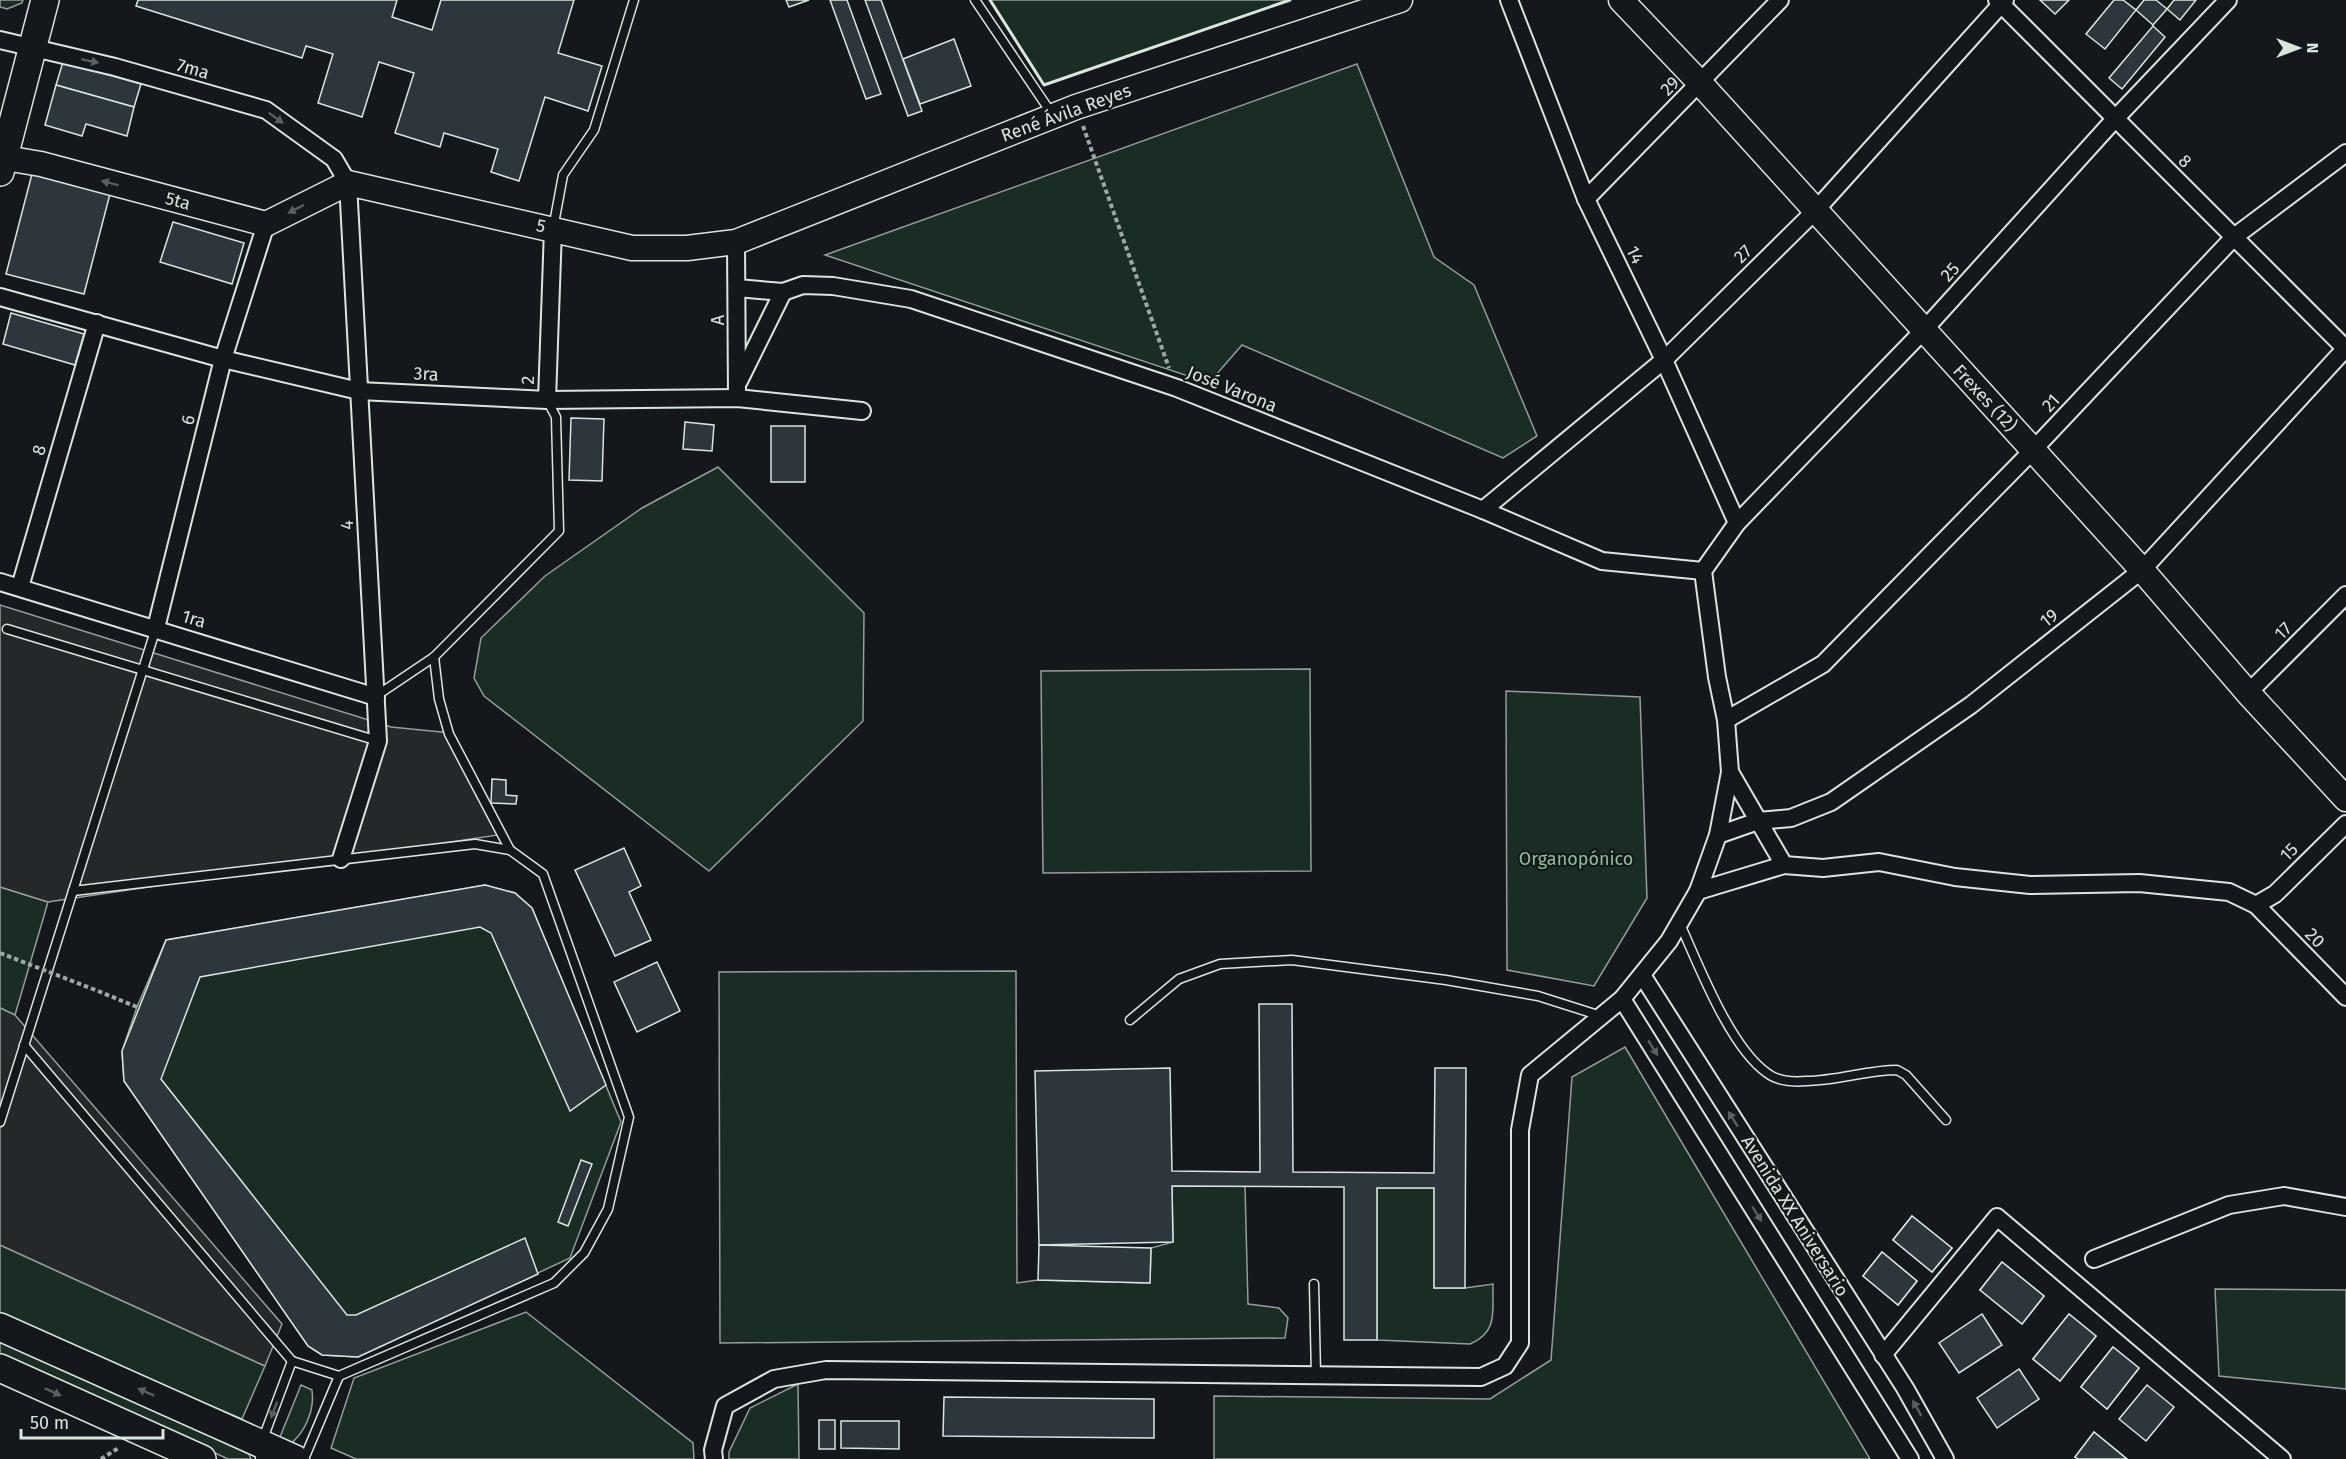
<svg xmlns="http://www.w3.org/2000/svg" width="2346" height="1459" font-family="'Fira Sans',sans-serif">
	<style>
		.green { fill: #1a2d24; stroke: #939e99; stroke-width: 1.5 }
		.parking { fill: #24282b; stroke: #939e99; stroke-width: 1.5 }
		.building { fill: #2c363c; stroke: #d8e6dc; stroke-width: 1.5 }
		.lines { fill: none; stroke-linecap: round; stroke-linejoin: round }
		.lane-casing { stroke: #d8e6dc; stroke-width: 11 }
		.street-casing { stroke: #d8e6dc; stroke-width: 20 }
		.secondary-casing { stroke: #d8e6dc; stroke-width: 27 }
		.primary-casing { stroke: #d8e6dc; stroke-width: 30 }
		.path { stroke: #9da8a2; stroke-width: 4; stroke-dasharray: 4.5 3; stroke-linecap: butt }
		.lane { stroke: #14181c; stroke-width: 8 }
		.street { stroke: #14181c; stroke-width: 16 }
		.secondary { stroke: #14181c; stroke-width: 24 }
		.primary { stroke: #14181c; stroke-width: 27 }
		.path-bridge { stroke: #9da8a2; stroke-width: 4; stroke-dasharray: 4.5 3; stroke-linecap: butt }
		.wall { stroke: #d8e6dc; stroke-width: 3 }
		.oneway { fill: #59605f }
		.labels { text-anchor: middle; stroke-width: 4.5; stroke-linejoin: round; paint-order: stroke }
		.street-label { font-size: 18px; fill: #d8e6dc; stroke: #14181c }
		.park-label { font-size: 18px; fill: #8ac095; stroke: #14181c }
	</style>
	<rect width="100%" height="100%" fill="#14181c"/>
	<!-- green -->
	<g class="green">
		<polygon points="0,0 23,0 22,3 7,9 0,7"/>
		<polygon points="990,0 1290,0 1044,85"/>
		<polygon points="1357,64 1434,257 1474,285 1537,436 1503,458 1242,345 1209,383 825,255"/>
		<polygon points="718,467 864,613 863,721 709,871 484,696 474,678 481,638 545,576 642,508"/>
		<polygon points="1310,669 1311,871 1043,873 1041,671"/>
		<polygon points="1506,691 1640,697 1647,898 1594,986 1507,970"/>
		<polygon points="485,885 515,893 532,908 621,1122 570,1258 358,1357 322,1355 308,1346 124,1081 122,1051 137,1007 166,940"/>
		<polygon points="0,887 48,902 15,1015 0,1008"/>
		<polygon points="1016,971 1017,1283 1038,1280 1150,1283 1151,1248 1173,1242 1172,1186 1245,1186 1248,1304 1279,1308 1288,1318 1285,1338 720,1343 719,972"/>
		<polygon points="1625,1047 1870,1459 1214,1459 1214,1396 1490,1399 1551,1360 1572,1077"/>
		<path d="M1377 1188H1434V1288H1465L1493 1284C1492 1310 1499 1332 1470 1344L1377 1340Z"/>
		<polygon points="0,1245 265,1366 242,1419 0,1317"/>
		<polygon points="2215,1289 2346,1290 2346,1389 2219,1376"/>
		<polygon points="526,1312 693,1443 694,1459 356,1459 331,1448 354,1378"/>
		<polygon points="0,1339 249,1454 251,1459 228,1459 0,1354"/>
		<polygon points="798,1384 799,1459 729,1459 729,1452 750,1408"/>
		<path d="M301 1385 312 1390C315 1410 305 1433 289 1445L278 1442Z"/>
	</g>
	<!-- parking -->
	<g class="parking">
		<polygon points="0,605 391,727 451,733 498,835 48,902 0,887"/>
		<polygon points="0,1008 15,1015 282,1324 265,1366 0,1245"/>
	</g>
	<!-- building -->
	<g class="building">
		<polygon points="138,0 397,0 392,17 432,30 441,0 574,0 558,53 602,66 588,111 545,97 519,181 491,172 498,149 444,133 440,147 395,133 414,73 379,62 362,117 318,103 333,54 306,46 302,58 136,6"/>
		<polygon points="786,0 809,0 789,7"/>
		<polygon points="830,0 847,0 881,94 866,99"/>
		<polygon points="865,0 881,0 922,111 908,116"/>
		<polygon points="2040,0 2069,0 2055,14"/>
		<polygon points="2114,0 2123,0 2136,10 2105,49 2086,34"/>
		<polygon points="2144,0 2156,0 2167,9 2153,25 2136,10"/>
		<polygon points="2174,0 2196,0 2180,20 2167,9"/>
		<polygon points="2153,26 2165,37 2122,89 2109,78"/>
		<polygon points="954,39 971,86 920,104 903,59"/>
		<polygon points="63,62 141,84 134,107 56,85"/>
		<polygon points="56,85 134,107 127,136 86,124 82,136 45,125"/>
		<polygon points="33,170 111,190 84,294 6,274"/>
		<polygon points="173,222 244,243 232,284 160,262"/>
		<polygon points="11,313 84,334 75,365 3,344"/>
		<polygon points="571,418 604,419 602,481 569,480"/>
		<polygon points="685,422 714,425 712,451 683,449"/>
		<rect x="771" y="426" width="34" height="56"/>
		<polygon points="492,779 506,780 506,795 517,796 516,804 491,803"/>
		<polygon points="624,848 641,886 629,892 651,940 615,956 575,870"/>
		<polygon points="485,885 515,893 532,908 606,1085 570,1111 491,933 480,927 200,977 161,1079 347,1315 356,1315 525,1238 538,1274 358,1357 322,1355 308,1346 124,1081 122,1051 166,940"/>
		<polygon points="657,962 680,1011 637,1032 614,982"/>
		<polygon points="1259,1004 1292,1004 1293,1172 1434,1173 1435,1068 1466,1068 1465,1288 1434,1288 1434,1188 1377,1188 1377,1340 1344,1340 1344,1187 1172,1186 1173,1242 1039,1245 1035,1071 1170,1068 1172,1171 1260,1172"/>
		<polygon points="581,1160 592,1164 568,1226 558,1222"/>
		<polygon points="1912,1216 1952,1248 1932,1272 1893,1240"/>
		<polygon points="1912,1216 1952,1248 1932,1272 1893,1240"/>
		<polygon points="1039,1245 1151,1248 1150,1283 1038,1280"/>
		<polygon points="1882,1252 1917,1281 1898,1305 1863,1276"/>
		<polygon points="1882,1252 1917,1281 1898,1305 1863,1276"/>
		<polygon points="2002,1262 2044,1296 2022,1324 1980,1290"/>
		<polygon points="2002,1262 2044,1296 2022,1324 1980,1290"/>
		<polygon points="1982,1314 2002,1345 1959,1373 1939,1343"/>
		<polygon points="2069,1314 2096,1336 2060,1381 2033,1359"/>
		<polygon points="2069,1314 2096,1336 2060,1381 2033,1359"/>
		<polygon points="2113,1347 2139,1368 2107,1409 2081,1387"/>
		<polygon points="2113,1347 2139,1368 2107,1409 2081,1387"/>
		<polygon points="2019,1369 2039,1399 1997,1428 1977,1398"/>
		<polygon points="2147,1385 2174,1407 2146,1441 2119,1419"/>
		<polygon points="944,1397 1154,1399 1154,1438 943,1436"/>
		<rect x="819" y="1420" width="16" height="29"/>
		<polygon points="841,1421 899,1421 899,1449 841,1448"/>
		<polygon points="2094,1432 2127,1459 2078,1459 2075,1457"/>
		<polygon points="2094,1432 2127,1459 2078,1459 2075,1457"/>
	</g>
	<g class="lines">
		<defs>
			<g id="lane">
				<polyline points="975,0 1052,114"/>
				<polyline points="553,229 563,175 594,130 634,0"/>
				<polyline points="7,629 378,741"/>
				<polyline points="434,657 439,699 449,734 510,850"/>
				<polyline points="376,696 434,657 559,531 556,417 547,400"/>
				<path d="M1680 924C1699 966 1730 1047 1767 1073 1777 1081 1794 1082 1806 1081 1837 1081 1867 1070 1897 1070L1906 1075 1946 1120"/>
				<polyline points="1130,1020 1179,979 1220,964 1292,960 1446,980 1538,996 1601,1016"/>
				<polyline points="24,1045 292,1361 339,1376 554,1283 584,1253 608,1209 629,1117 543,874 510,850 475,844 73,891"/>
				<polyline points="0,1122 156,628"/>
				<polyline points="1314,1284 1316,1375"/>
				<polyline points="260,1459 261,1444 292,1361"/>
				<polyline points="304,1459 339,1376"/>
			</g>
			<g id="street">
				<polyline points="1509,0 1586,199 1664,360 1737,523"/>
				<polyline points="1997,0 2346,349"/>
				<polyline points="0,40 115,67 266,110 334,159 348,183 378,741 341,859"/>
				<polyline points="1586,199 1780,0"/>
				<polyline points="736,242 737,398"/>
				<polyline points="737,288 783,292 803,285 833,286 911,299 1177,388 1483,510 1602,561 1703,571"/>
				<polyline points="0,297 223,359 359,391 547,400 737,398 862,411"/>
				<polyline points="739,381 783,292"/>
				<polyline points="547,400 553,229"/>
				<polyline points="1483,510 1664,360 1815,211 2005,0"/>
				<polyline points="1703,571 1737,523 1923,331 2114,120 2228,0"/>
				<polyline points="0,582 376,697"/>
				<polyline points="20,587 97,323"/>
				<polyline points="156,628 223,359 266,224"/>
				<polyline points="2248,693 2346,595"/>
				<polyline points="1726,720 1823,664 2033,450 2234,237 2346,153"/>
				<polyline points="1730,772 1784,865"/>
				<polyline points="1718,835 1758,821 1791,818 1831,802 1971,705 2142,570 2346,348"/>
				<polyline points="1698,891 1784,865 1823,868 1879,862 1955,877 2030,885 2139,883 2229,892 2256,905 2346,997"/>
				<polyline points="2256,905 2275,894 2346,824"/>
				<polyline points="1642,975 1905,1388 1945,1459"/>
				<polyline points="1622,999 1910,1459"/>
				<polyline points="2094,1259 2229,1205 2284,1196 2346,1207"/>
				<polyline points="1883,1355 1997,1217 2282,1459"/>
				<polyline points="714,1459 713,1450 725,1406 774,1379 826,1370 1481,1377 1505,1366 1520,1343 1520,1130 1530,1075 1622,999 1669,941 1698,891 1718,835 1730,772 1726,720 1717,677 1703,571"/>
			</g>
			<g id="secondary">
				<polyline points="1621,0 1700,83 2142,570 2248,693 2346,799"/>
				<polyline points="5,158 41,164 266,224 348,183 632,248 687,248 736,242 1076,107 1400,0"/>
			</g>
			<g id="primary">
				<polyline points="0,172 45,0"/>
				<polyline points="0,1327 295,1459"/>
				<polyline points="0,1368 202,1459"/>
			</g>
		</defs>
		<!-- lane casing -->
		<use href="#lane" class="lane-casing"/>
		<!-- street casing -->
		<use href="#street" class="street-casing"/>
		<!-- secondary casing -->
		<use href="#secondary" class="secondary-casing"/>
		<!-- primary casing -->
		<use href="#primary" class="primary-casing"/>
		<!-- path -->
		<g class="path">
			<polyline points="1083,126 1169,368"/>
			<polyline points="98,991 137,1007"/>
			<polyline points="101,1459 120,1447"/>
		</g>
		<!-- lane -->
		<use href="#lane" class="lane"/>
		<!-- street -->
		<use href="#street" class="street"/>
		<!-- secondary -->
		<use href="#secondary" class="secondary"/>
		<!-- primary -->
		<use href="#primary" class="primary"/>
		<!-- path-bridge -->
		<polyline class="path-bridge" points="0,953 98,991"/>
		<!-- wall -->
		<polyline class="wall" points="990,0 1044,85 1290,0"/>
	</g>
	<!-- one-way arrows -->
	<defs><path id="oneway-solid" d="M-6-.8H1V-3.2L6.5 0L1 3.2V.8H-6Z" transform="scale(1.5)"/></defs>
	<g class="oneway">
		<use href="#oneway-solid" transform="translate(90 61) rotate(12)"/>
		<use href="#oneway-solid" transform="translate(276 118) rotate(36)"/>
		<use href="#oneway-solid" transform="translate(110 183) rotate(-165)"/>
		<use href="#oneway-solid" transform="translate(296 209) rotate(153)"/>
		<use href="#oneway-solid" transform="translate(1653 1048) rotate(58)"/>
		<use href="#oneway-solid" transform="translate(1733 1119) rotate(-122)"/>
		<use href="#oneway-solid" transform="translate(1757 1214) rotate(58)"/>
		<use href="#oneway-solid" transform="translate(53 1392) rotate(24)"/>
		<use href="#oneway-solid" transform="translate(146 1392) rotate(-156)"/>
		<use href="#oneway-solid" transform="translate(1917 1408) rotate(-119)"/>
		<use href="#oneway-solid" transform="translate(274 1410) rotate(111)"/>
	</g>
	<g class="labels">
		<!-- street labels -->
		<g class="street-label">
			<text transform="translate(193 69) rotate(16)" y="6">7ma</text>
			<text transform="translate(1670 86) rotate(-46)" y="6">29</text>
			<text transform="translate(1066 113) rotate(-20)" y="6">René Ávila Reyes</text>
			<text transform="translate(2185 161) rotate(44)" y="6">8</text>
			<text transform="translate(178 201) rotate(15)" y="6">5ta</text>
			<text transform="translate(541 226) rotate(13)" y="6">5</text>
			<text transform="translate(1743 254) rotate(-45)" y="6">27</text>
			<text transform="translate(1635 255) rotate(64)" y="6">14</text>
			<text transform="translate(1950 272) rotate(-48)" y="6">25</text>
			<text transform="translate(718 320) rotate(-90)" y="6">A</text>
			<text transform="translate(426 374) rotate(3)" y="6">3ra</text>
			<text transform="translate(528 380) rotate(-88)" y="6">2</text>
			<text transform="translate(1232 389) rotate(22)" y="6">José Varona</text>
			<text transform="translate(1985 398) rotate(47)" y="6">Frexes (12)</text>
			<text transform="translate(2051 403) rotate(-47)" y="6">21</text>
			<text transform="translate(188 420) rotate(-76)" y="6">6</text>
			<text transform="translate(39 450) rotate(-74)" y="6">8</text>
			<text transform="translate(347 525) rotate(-93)" y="6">4</text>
			<text transform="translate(2049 618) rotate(-38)" y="6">19</text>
			<text transform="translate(194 619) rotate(17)" y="6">1ra</text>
			<text transform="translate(2283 631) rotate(-45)" y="6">17</text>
			<text transform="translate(2289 852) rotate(-45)" y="6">15</text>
			<text transform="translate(2315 938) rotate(46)" y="6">20</text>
			<text transform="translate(1795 1216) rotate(58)" y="6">Avenida XX Aniversario</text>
		</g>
		<!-- park labels -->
		<g class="park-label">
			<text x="1576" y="865">Organopónico</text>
		</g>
	</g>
	<!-- north arrow -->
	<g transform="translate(2298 48) rotate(90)" stroke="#14181c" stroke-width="4.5" paint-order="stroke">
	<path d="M0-4.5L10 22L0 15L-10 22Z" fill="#d8e6dc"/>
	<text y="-9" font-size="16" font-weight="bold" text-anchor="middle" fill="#d8e6dc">N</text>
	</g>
	<!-- scale -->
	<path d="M21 1429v9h142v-9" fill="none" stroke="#d8e6dc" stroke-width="3"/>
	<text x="30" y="1429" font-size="18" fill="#d8e6dc" stroke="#14181c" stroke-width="4.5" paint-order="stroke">50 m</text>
</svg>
